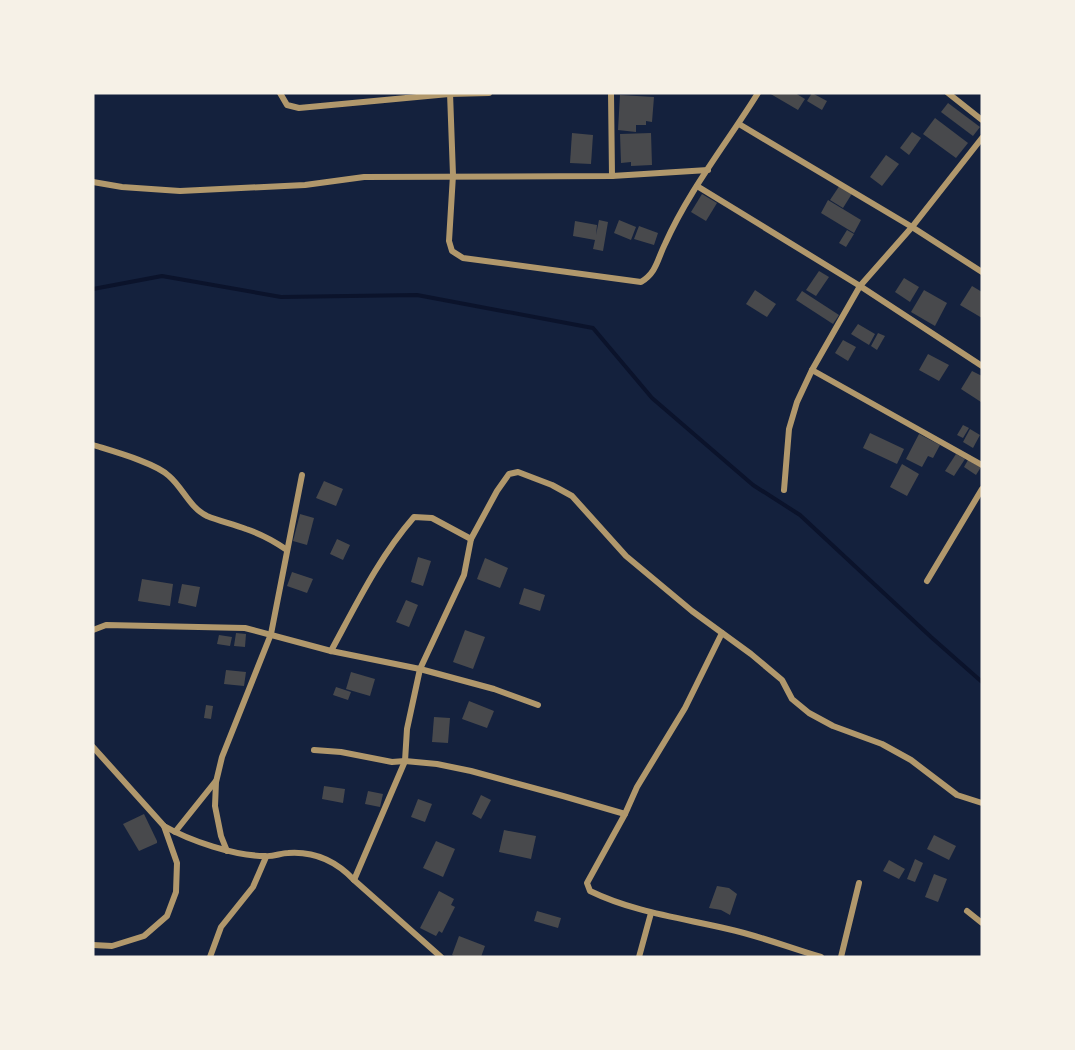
<svg xmlns="http://www.w3.org/2000/svg" width="1075" height="1050" font-family="Overpass,sans-serif">
	<style>
		.lines { fill: none; stroke-linecap: round; stroke-linejoin: round }
		.stream { stroke: #0b132b; stroke-width: 4 }
		.building { fill: #48494c }
		.minor { stroke: #b1986c; stroke-width: 6 }
	</style>
	<rect width="100%" height="100%" fill="#14213d"/>
	<g class="lines">
		<!-- stream -->
		<polyline class="stream" points="93,289 162,276 281,297 417,295 593,328 652,398 753,485 800,515 931,637 982,682"/>
	</g>
	<!-- building -->
	<g class="building">
		<polygon points="769,93 795,93 805,99 798,110"/>
		<polygon points="812,93 827,101 822,110 807,101"/>
		<polygon points="620,95 654,97 652,122 646,121 646,125 636,125 636,132 618,130"/>
		<polygon points="948,103 980,127 973,136 941,112"/>
		<polygon points="935,118 968,143 956,158 923,134"/>
		<polygon points="912,132 921,138 909,155 900,148"/>
		<polygon points="572,133 593,135 591,164 570,163"/>
		<polygon points="651,133 652,165 631,166 631,162 621,163 620,134"/>
		<polygon points="886,155 899,164 882,186 870,177"/>
		<polygon points="840,185 853,192 843,208 830,200"/>
		<polygon points="702,194 717,203 706,221 691,212"/>
		<polygon points="828,200 861,220 854,233 821,213"/>
		<polygon points="599,220 608,222 603,251 593,249 595,240 573,236 575,221 597,225 596,235"/>
		<polygon points="619,220 636,227 631,240 614,233"/>
		<polygon points="639,226 658,233 654,245 634,239"/>
		<polygon points="847,230 854,234 846,247 839,243"/>
		<polygon points="819,271 829,277 816,296 806,290"/>
		<polygon points="904,278 919,287 910,302 895,292"/>
		<polygon points="972,286 982,292 982,318 960,305"/>
		<polygon points="755,290 776,304 767,317 746,304"/>
		<polygon points="924,290 947,303 935,326 911,312"/>
		<polygon points="802,291 839,315 833,324 796,300"/>
		<polygon points="858,324 875,334 869,345 851,334"/>
		<polygon points="878,333 885,336 877,350 871,346"/>
		<polygon points="843,340 856,347 848,361 835,353"/>
		<polygon points="928,354 949,365 939,381 919,370"/>
		<polygon points="972,371 982,376 981,402 961,389"/>
		<polygon points="963,425 969,428 963,438 957,435"/>
		<polygon points="970,429 980,435 973,448 963,442"/>
		<polygon points="870,433 904,449 897,464 863,448"/>
		<polygon points="919,434 940,445 933,458 928,456 922,467 906,459"/>
		<polygon points="956,454 965,459 954,476 945,471"/>
		<polygon points="968,460 981,467 976,475 964,467"/>
		<polygon points="902,464 919,474 907,496 890,487"/>
		<polygon points="324,481 343,489 336,506 316,498"/>
		<polygon points="300,514 314,518 307,545 293,541"/>
		<polygon points="337,539 350,545 343,560 330,554"/>
		<polygon points="418,557 431,561 423,586 411,582"/>
		<polygon points="485,558 508,568 500,588 477,579"/>
		<polygon points="292,572 313,579 307,593 287,586"/>
		<polygon points="142,579 173,584 170,606 138,601"/>
		<polygon points="182,584 200,587 196,607 178,603"/>
		<polygon points="524,588 545,595 540,611 519,604"/>
		<polygon points="406,600 418,605 409,627 396,622"/>
		<polygon points="465,630 485,637 473,669 453,662"/>
		<polygon points="236,633 246,634 245,647 234,646"/>
		<polygon points="219,635 232,637 230,646 217,644"/>
		<polygon points="226,670 246,672 244,686 224,684"/>
		<polygon points="351,672 375,679 370,696 346,689"/>
		<polygon points="336,687 351,692 348,700 333,695"/>
		<polygon points="469,701 494,711 487,728 462,719"/>
		<polygon points="206,705 213,706 211,719 204,718"/>
		<polygon points="434,717 450,718 448,743 432,742"/>
		<polygon points="324,786 345,789 343,803 322,799"/>
		<polygon points="368,791 383,794 380,807 365,804"/>
		<polygon points="481,795 491,800 481,819 472,814"/>
		<polygon points="418,799 432,804 425,822 411,817"/>
		<polygon points="144,814 157,841 157,843 139,851 123,824"/>
		<polygon points="504,830 536,836 531,859 499,852"/>
		<polygon points="934,835 956,846 949,860 927,849"/>
		<polygon points="436,841 455,849 443,877 423,868"/>
		<polygon points="915,859 923,863 915,882 907,879"/>
		<polygon points="889,860 905,869 899,879 883,871"/>
		<polygon points="934,874 947,879 938,902 925,897"/>
		<polygon points="717,886 729,888 737,894 730,915 721,910 709,908"/>
		<polygon points="439,891 454,899 451,905 455,907 442,933 439,931 436,936 420,928"/>
		<polygon points="537,911 561,918 558,928 534,921"/>
		<polygon points="459,936 485,946 481,957 456,957 452,955"/>
	</g>
	<g class="lines">
		<!-- minor -->
		<g class="minor">
			<polyline points="280,93 287,105 299,108 449,94 489,93"/>
			<path d="M450 93 453 175 449 241 452 251 463 258 641 282C657 272 657 260 665 244 689 190 727 143 758 93"/>
			<polyline points="611,93 612,176"/>
			<polyline points="948,93 982,120"/>
			<polyline points="739,124 912,227 982,272"/>
			<polyline points="93,182 122,187 180,191 305,185 364,177 612,176 708,170"/>
			<polyline points="697,186 860,286 982,366"/>
			<polyline points="812,370 982,465"/>
			<path d="M93 445C112 451 156 463 169 476 183 488 190 508 207 516 219 521 233 524 246 529 261 534 274 541 287 550"/>
			<polyline points="784,490 789,429 797,402 812,370 860,286 912,227 982,138"/>
			<polyline points="927,581 982,489"/>
			<polyline points="93,630 106,625 245,628 331,651 420,669 494,689 538,705"/>
			<path d="M722 633 685 708 637 787 625 814 587 883 590 891C633 912 681 918 728 929 760 936 790 948 821 957"/>
			<path d="M331 651C356 605 379 557 414 517L432 518 471 539"/>
			<path d="M93 747 164 826C190 841 235 856 265 856 273 857 281 853 288 853 315 851 336 861 354 880L441 957"/>
			<polyline points="314,750 341,752 392,762 405,761 437,764 471,771 563,796 625,814"/>
			<polyline points="175,832 215,782"/>
			<polyline points="227,851 221,836 215,806 216,782 222,757 271,634 302,475"/>
			<polyline points="354,880 405,761 407,729 420,669 464,575 471,539 497,491 509,474 518,472 552,485 572,496 626,556 692,611 751,654 782,680 792,699 809,713 833,726 882,744 911,760 957,795 982,803"/>
			<polyline points="967,911 982,923"/>
			<polyline points="93,945 112,946 144,936 167,916 176,892 177,863 164,826"/>
			<polyline points="210,957 221,927 253,887 266,857"/>
			<polyline points="639,957 651,913"/>
			<polyline points="841,957 859,883"/>
		</g>
	</g>
	<!-- border -->
	<rect width="1075" height="1050" fill="none" stroke="#f6f1e7" stroke-width="189"/>
</svg>
